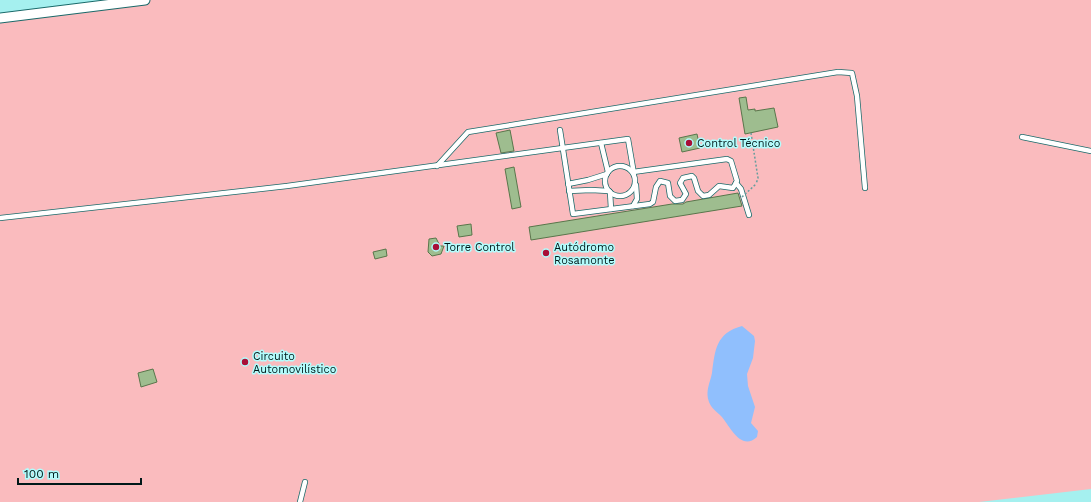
<svg xmlns="http://www.w3.org/2000/svg" width="1091" height="502" font-family="'Work Sans',sans-serif">
	<style>
		.green { fill: #fabbbe }
		.water { fill: #90bffd }
		.building { fill: #9ebd8f; stroke: #59764b }
		.lines { fill: none; stroke-linecap: round; stroke-linejoin: round }
		.lane-casing { stroke: #1a6a6a; stroke-width: 6 }
		.street-casing { stroke: #1a6a6a; stroke-width: 11 }
		.path { stroke: #669d9d; stroke-width: 1.5; stroke-dasharray: 2 2; stroke-linecap: butt }
		.lane { stroke: #fff; stroke-width: 4.5 }
		.street { stroke: #fff; stroke-width: 9 }
		.path-bridge { stroke: #669d9d; stroke-width: 1.5; stroke-dasharray: 2 2; stroke-linecap: butt }
		.poi-dot { fill: #a80f37; stroke: #b2fdfd; stroke-width: 1.5 }
		.labels { text-anchor: middle; stroke-width: 3; stroke-linejoin: round; paint-order: stroke }
		.poi-label { font-size: 11px; fill: #001819; stroke: #b2fdfd; text-anchor: start }
	</style>
	<rect width="100%" height="100%" fill="#a5f0ef"/>
	<!-- green -->
	<polygon class="green" points="145,0 1091,0 1091,489 979,502 0,502 0,18"/>
	<!-- water -->
	<path class="water" d="M742 326 754 336 755 341 753 358 747 374 748 386 755 407 751 423 758 431 757 437C741 452 730 426 721 416 716 411 712 409 709 402 705 391 710 383 712 373 715 350 716 333 742 326Z"/>
	<!-- building -->
	<g class="building">
		<polygon points="746,97 748,110 755,109 755,111 774,108 778,127 745,134 739,98"/>
		<polygon points="510,130 514,151 501,153 496,133"/>
		<polygon points="697,134 700,148 682,152 679,138"/>
		<polygon points="514,167 521,207 512,209 505,169"/>
		<polygon points="738,193 742,206 531,240 529,227 672,204 683,204 686,202"/>
		<polygon points="471,224 472,235 459,237 457,226"/>
		<polygon points="436,238 440,246 444,246 441,254 432,256 428,252 429,239"/>
		<polygon points="386,249 387,256 375,259 373,252"/>
		<polygon points="153,369 157,382 141,387 138,373"/>
	</g>
	<g class="lines">
		<defs>
			<g id="lane">
				<polyline points="560,130 573,214 650,204 653,202 656,187 660,181 668,183 670,196 675,201 682,200 686,194 680,183 683,178 692,176 694,178 698,191 703,196 709,195 719,186 733,188 737,181 731,161 727,159 633,172"/>
				<polyline points="1022,137 1091,151"/>
				<polyline points="601,143 608,172"/>
				<polyline points="437,166 468,132 838,72 852,73 857,96 865,188"/>
				<circle cx="620" cy="181" r="15"/>
				<polyline points="736,183 741,189 749,215"/>
				<polyline points="568,184 588,180 607,174"/>
				<polyline points="569,191 591,190 609,191"/>
				<polyline points="610,192 611,209"/>
				<polyline points="633,206 637,199 636,185"/>
				<polyline points="0,218 287,186 628,139 634,174"/>
				<polyline points="300,502 305,482"/>
			</g>
			<polyline id="street" points="0,18 145,0"/>
		</defs>
		<!-- lane casing -->
		<use href="#lane" class="lane-casing"/>
		<!-- street casing -->
		<use href="#street" class="street-casing"/>
		<!-- path -->
		<polyline class="path" points="751,133 758,178 756,184"/>
		<!-- lane -->
		<use href="#lane" class="lane"/>
		<!-- street -->
		<use href="#street" class="street"/>
		<!-- path-bridge -->
		<polyline class="path-bridge" points="742,197 756,184"/>
	</g>
	<!-- markers -->
	<g class="poi-dot">
		<circle cx="689" cy="143" r="4"/>
		<circle cx="436" cy="247" r="4"/>
		<circle cx="546" cy="253" r="4"/>
		<circle cx="245" cy="362" r="4"/>
	</g>
	<g class="labels">
		<!-- poi labels -->
		<g class="poi-label">
			<text x="697" y="147">Control Técnico</text>
			<text x="444" y="251">Torre Control</text>
			<text x="554" y="251">Autódromo<tspan x="554" dy="13">Rosamonte</tspan></text>
			<text x="253" y="360">Circuito<tspan x="253" dy="13">Automovilístico</tspan></text>
		</g>
	</g>
	<!-- scale -->
	<path d="M18 478v6h123v-6" fill="none" stroke="#001819" stroke-width="2"/>
	<text x="24" y="478" font-size="12" fill="#001819" stroke="#b2fdfd" stroke-width="3" paint-order="stroke">100 m</text>
</svg>
